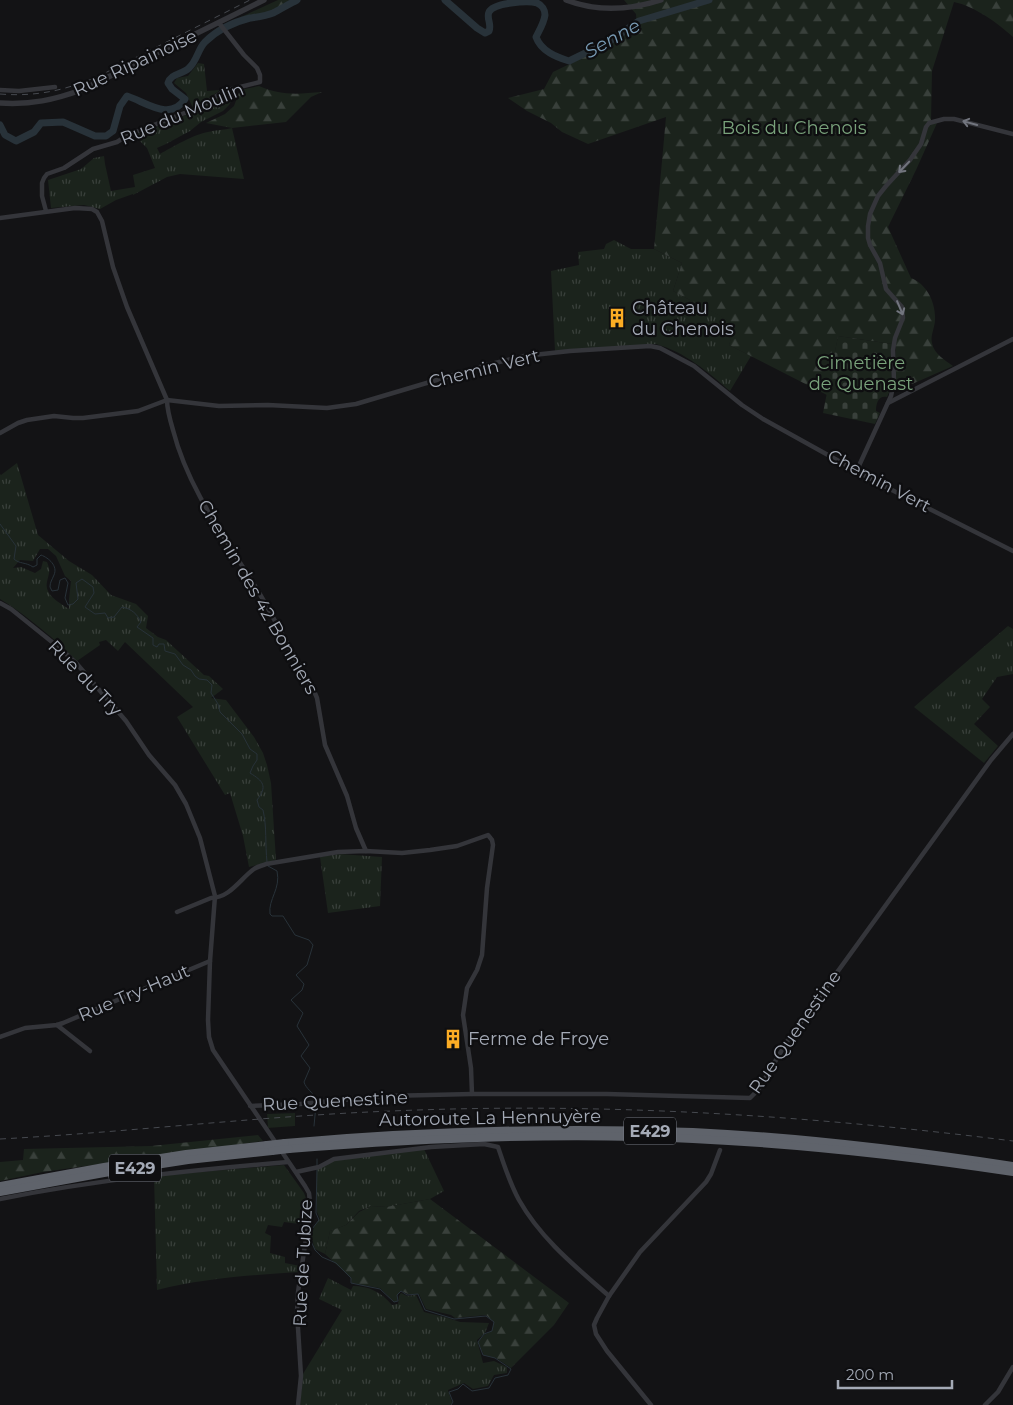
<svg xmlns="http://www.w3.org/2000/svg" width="1013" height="1405" font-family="Montserrat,sans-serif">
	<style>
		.grass { fill: url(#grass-tufts); fill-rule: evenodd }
		.forest { fill: url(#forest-firs) }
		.cemetery { fill: url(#cemetery-stones) }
		.garden { fill: #1b231c }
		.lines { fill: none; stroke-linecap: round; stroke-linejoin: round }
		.stream { stroke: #283239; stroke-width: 1 }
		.river { stroke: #283239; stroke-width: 7 }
		.minor { stroke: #34353a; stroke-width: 4.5 }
		.tertiary { stroke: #34353a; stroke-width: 5.5 }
		.motorway { stroke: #5f636b; stroke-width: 8 }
		.rail { stroke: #46494f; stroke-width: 1; stroke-dasharray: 6 5; stroke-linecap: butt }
		.motorway-bridge { stroke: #5f636b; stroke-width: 8 }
		.oneway { stroke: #72757e }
		.labels { text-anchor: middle; stroke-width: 4.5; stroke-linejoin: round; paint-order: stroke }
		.shield { fill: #0e0e10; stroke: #777b84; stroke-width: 1 }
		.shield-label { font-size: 16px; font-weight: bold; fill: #a4aab6 }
		.street-label { font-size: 18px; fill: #a4aab6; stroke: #0e0e10 }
		.park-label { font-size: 18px; fill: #79a27b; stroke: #0e0e10 }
		.poi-label { font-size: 18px; fill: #a4aab6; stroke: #0e0e10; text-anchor: start }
		.water-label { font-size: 19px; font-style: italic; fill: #789ab3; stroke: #0e0e10 }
	</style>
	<defs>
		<pattern id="grass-tufts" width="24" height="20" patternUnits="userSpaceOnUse" patternTransform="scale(1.25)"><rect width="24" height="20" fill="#1b231c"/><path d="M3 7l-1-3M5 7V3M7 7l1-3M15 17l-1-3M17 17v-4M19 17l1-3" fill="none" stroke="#39403b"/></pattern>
		<pattern id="forest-firs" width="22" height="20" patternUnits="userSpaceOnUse" patternTransform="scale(1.25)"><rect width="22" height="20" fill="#1b231c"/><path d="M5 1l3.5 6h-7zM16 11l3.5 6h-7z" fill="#39403b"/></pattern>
		<pattern id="cemetery-stones" width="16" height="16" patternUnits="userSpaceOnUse" patternTransform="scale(1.25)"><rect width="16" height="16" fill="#1b231c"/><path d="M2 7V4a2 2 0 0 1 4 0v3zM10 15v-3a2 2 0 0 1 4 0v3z" fill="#39403b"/></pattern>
	</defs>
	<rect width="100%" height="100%" fill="#131315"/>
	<!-- grass -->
	<g class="grass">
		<polygon points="198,63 204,64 207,91 220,90 199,106 193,108 186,93 174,83 177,78 188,76"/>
		<path d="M225 92H231L233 97 229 105 223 111 201 122 190 131 166 144 157 148 160 154C172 147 195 134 208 132 216 130 224 130 232 128L244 179 180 174 167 177 133 195V194L116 200 100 209 84 205 51 208 48 180 81 169 94 158 104 156 105 164 111 191 135 187 133 175 155 168 147 148 134 135 199 110Z"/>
		<path d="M614 240 631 249H654L682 263 673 291 736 324 729 345 751 356 730 391C708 372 685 352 656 344L555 351 551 271 579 265 578 252 604 249 606 244Z"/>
		<path d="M17 463 38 535 69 561 92 575 111 595 136 604 148 616 146 628 158 637 166 640 204 675 209 676 223 689 211 698 226 700 254 737 263 753 267 765 271 783 276 860 249 867 243 836 230 793 225 795 177 717 193 707 125 642 118 651 106 640 99 642 100 645 77 661C56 640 25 614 0 599V474L1 475ZM40 549H48L56 556 65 576 71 581 69 599V609C60 603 44 595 47 582 49 572 51 572 47 562L43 561 41 569 35 573 21 567 13 568 20 560 33 561Z"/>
		<polygon points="1008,626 1013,629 1013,674 997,677 982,699 990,707 974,724 998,746 984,763 914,707"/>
		<polygon points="339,854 382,857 380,906 328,913 320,857"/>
		<path d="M424 1149 444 1191 430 1199 386 1207 371 1206 359 1211 346 1225 330 1231 325 1254 315 1249C311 1236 310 1230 320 1219L317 1212V1169L335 1160Z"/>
		<path d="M284 1165 304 1193 308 1204 307 1225 284 1222 282 1227 268 1225 265 1233 271 1236 270 1253 285 1257V1263L300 1266 299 1272C252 1275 204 1278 157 1290L154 1176Z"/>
		<path d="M328 1278 351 1290 353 1286C369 1286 381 1292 392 1305L398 1304 399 1296 401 1293 407 1296 416 1295 424 1312 448 1318 460 1322 489 1323 485 1333 477 1340 483 1363 494 1361 507 1367V1373L494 1375 488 1386 473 1389 464 1383 448 1390 452 1403 450 1405H300L303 1374 342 1310 319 1299Z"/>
	</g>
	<!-- forest -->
	<g class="forest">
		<polygon points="278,0 300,0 272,12 241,17"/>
		<path d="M624 0H1013V37C998 23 974 6 954 2L932 71 931 121 937 123 916 170 888 227 911 278C927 284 936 303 935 320 935 327 930 336 932 343 934 354 945 360 953 366L894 392C898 380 894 360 896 346L892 344 838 336 827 395 729 345 735 324 673 291 682 263 654 249 666 117 588 144 562 132 551 123 527 111 508 98 544 89 553 72 609 45 637 26 636 14Z"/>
		<path d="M259 86C282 96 298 94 322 92L311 97 286 122 232 128 206 123 225 114 234 106 240 90Z"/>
		<polygon points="258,1135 263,1141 43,1172 0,1181 0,1162 23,1160 24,1149 151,1146"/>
		<polygon points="430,1199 569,1303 554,1325 511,1368 496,1358 484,1355 478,1342 484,1335 492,1331 494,1322 486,1315 455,1318 451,1315 426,1309 419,1294 408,1294 401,1291 397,1295 397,1301 394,1302 380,1288 352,1283 351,1278 325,1254 330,1231 346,1225 359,1212 371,1206 386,1207"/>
	</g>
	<!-- cemetery -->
	<path class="cemetery" d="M838 336 892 344 891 357 892 386 887 397C878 395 876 404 876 411L880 413 875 424 823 413Z"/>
	<!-- garden -->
	<polygon class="garden" points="295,1113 295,1126 268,1128 267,1114"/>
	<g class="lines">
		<!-- stream -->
		<g class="stream">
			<path d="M0 524 16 546 14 559C19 564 26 562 33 567L37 565V559L41 555C49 558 58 566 54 575 52 580 50 582 50 587L52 591 58 590 60 580 65 578 68 583 65 598 68 605 73 604 78 599 76 583 82 579 93 587 94 593 85 607 95 614 105 613 108 618 114 617 122 607C132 609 137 614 141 622L137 627 153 638V645L157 647 159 644H164L165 651 175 654 183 665 191 670 195 676 199 679 207 680 212 685 211 693 218 704 220 712 242 734 250 749 257 754V760L253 766 250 773C263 781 268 786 257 800L259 807 263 810C267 827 265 844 267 862"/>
			<path d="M268 866 277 871C281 889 268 899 270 914L272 916H283L295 935 309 940 313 945 307 965 296 975 304 984 302 990 291 1000 303 1013 297 1026 309 1045 301 1056 310 1068 304 1082C306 1089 313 1092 316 1099"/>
			<polyline points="314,1126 316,1105"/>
			<polyline points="317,1166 317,1159"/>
			<polyline points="317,1170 316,1213 319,1220 312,1229 311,1241 315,1250 322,1257 336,1263 351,1278 351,1283 380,1289 394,1302 398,1301 397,1295 401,1291 407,1295 418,1294 425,1310 454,1319 486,1316 494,1322 492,1331 484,1334 478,1342 483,1355 495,1358 511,1369 508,1375 495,1378 489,1388 472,1391 463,1384 458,1389 449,1392 453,1402 451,1405"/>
		</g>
		<!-- river -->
		<g class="river">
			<path d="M445 0 477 28 485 33 489 31C492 24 486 18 489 12 493 3 528 0 537 3 542 5 545 10 545 15 544 23 539 31 536 37 541 51 556 57 569 61L610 41 639 21 709 0"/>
			<path d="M0 125 5 135 16 141 34 132 41 123 63 122 95 136H106L113 131 120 106 127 96C146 102 170 122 185 99L172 89 168 83C171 73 182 75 189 68 197 61 198 49 205 42 217 30 234 22 250 18 257 17 266 16 273 13 281 9 289 4 297 0"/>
		</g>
		<!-- minor -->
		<g class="minor">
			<polyline points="0,90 19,91 55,87"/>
			<polyline points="46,211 42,196 42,183 44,178 47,174 64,168 93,149 117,142 128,135 200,107 224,91 260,82 260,75 257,68 244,55 219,23"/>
			<path d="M0 218 75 208 92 209 97 212 102 221 113 267 127 307 167 400C167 410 170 420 173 430 188 489 226 539 258 591 278 624 294 659 314 691L317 698 325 745 347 796 356 828 366 851"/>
			<polyline points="888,403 1013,339"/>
			<polyline points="0,433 18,423 27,420 54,416 73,418 83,418 138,411 167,400 219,406 268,405 327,408 356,404 487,365 524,356 570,351 650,346 660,348 694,366 742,405 763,419 882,485 1013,551"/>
			<polyline points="857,470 891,396 894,382 893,350 895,338 903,318 902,307 886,289 880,263 870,245 868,238 868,226 870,214 878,196 886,186 910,160 921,144 926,127 929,123 944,119 954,119 1013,134"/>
			<polyline points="0,603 11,609 62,650 77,664 126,721 149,755 175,785 186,804 200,838 215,896 210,961 208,1020 209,1037 213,1050 305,1186 309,1193 310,1202 308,1225 298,1292 297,1312 301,1376 298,1405"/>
			<path d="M177 912 211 898C230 898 241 878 254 869 258 866 262 866 266 864L338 852 366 851 402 853 430 850 457 846 488 835 492 840 493 845 487 888 482 955 477 970 467 988 463 1015 471 1068 472 1094"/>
			<polyline points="57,1025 90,1051"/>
			<polyline points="0,1037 25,1028 57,1025 63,1023 210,961"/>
			<polyline points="250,1106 300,1104 386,1096 472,1094 607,1094 750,1098 758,1090 788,1040 991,760 1013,734"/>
			<path d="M296 1172 319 1167 334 1159 431 1147 484 1144 498 1147C504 1165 510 1184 519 1200 541 1239 576 1267 609 1296"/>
			<path d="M0 1199C95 1180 191 1170 288 1162"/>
			<polyline points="651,1405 607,1351 596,1334 594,1325 597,1318 609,1296 640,1252 706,1182 711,1174 720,1150"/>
			<polyline points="985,1405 998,1392 1013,1367"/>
		</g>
		<!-- tertiary -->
		<g class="tertiary">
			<path d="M566 0C597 12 630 10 661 0"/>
			<path d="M0 103C31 105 54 100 84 89L264 0"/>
		</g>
		<!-- motorway -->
		<g class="motorway">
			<path d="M285 1143C421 1131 557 1127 693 1132 801 1137 907 1150 1013 1166"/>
			<path d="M289 1149C424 1138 558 1132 693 1139 801 1144 907 1156 1013 1172"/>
			<polyline points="0,1186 104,1167 186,1154 267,1145"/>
			<polyline points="0,1192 104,1173 188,1160 272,1151"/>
		</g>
		<!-- rail -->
		<g class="rail">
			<path d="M0 94C37 97 66 90 99 76L250 0"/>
			<path d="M0 1139C131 1132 261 1116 392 1111 599 1102 807 1115 1013 1141"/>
		</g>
		<!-- motorway-bridge -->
		<g class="motorway-bridge">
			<polyline points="267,1145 285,1143"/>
			<polyline points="272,1151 289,1149"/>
		</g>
	</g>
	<!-- one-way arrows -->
	<defs><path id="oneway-shaft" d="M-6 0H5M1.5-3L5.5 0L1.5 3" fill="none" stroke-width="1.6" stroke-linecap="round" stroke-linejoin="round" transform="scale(1.25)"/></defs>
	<g class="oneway">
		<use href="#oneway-shaft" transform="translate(970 123) rotate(-165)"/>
		<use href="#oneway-shaft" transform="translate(904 167) rotate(134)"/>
		<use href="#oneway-shaft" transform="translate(900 308) rotate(67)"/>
	</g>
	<!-- icons -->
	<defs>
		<symbol id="building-bare" viewBox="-9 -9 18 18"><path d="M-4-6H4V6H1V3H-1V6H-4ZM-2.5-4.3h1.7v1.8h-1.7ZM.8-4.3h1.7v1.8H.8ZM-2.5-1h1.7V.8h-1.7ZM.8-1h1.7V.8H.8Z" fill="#fbac24" stroke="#0e0e10" stroke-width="2.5" paint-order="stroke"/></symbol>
	</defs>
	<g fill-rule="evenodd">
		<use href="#building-bare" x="603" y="304" width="28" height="28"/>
		<use href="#building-bare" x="439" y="1025" width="28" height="28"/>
	</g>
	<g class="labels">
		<!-- shield labels -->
		<g class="shield">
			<rect x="624" y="1117.5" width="52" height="27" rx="4"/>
			<rect x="109" y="1154.5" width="52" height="27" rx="4"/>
		</g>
		<g class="shield-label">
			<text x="650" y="1137">E429</text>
			<text x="135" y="1174">E429</text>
		</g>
		<!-- street labels -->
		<g class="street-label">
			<text transform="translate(135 63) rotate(-25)" y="6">Rue Ripainoise</text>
			<text transform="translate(182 114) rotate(-23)" y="6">Rue du Moulin</text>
			<text transform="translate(484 369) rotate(-14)" y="6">Chemin Vert</text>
			<text transform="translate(879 481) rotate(28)" y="6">Chemin Vert</text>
			<text transform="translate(258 597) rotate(60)" y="6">Chemin des 42 Bonniers</text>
			<text transform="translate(85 678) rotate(46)" y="6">Rue du Try</text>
			<text transform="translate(134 993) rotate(-23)" y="6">Rue Try-Haut</text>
			<text transform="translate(795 1032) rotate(-55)" y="6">Rue Quenestine</text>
			<text transform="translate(335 1101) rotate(-3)" y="6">Rue Quenestine</text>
			<text transform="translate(490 1118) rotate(-1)" y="6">Autoroute La Hennuyère</text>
			<text transform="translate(303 1263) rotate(-87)" y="6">Rue de Tubize</text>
		</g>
		<!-- park labels -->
		<g class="park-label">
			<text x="794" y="134">Bois du Chenois</text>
			<text x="861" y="369">Cimetière<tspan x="861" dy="21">de Quenast</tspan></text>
		</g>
		<!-- poi labels -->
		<g class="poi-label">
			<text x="632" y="314">Château<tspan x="632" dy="21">du Chenois</tspan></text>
			<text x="468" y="1045">Ferme de Froye</text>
		</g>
		<!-- water labels -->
		<g class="water-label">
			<text transform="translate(612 38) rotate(-29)" y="7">Senne</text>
		</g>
	</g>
	<!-- scale -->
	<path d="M838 1380v8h114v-8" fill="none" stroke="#a4aab6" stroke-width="2.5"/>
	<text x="846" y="1380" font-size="15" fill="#a4aab6" stroke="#0e0e10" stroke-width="4" paint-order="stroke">200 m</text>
</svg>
